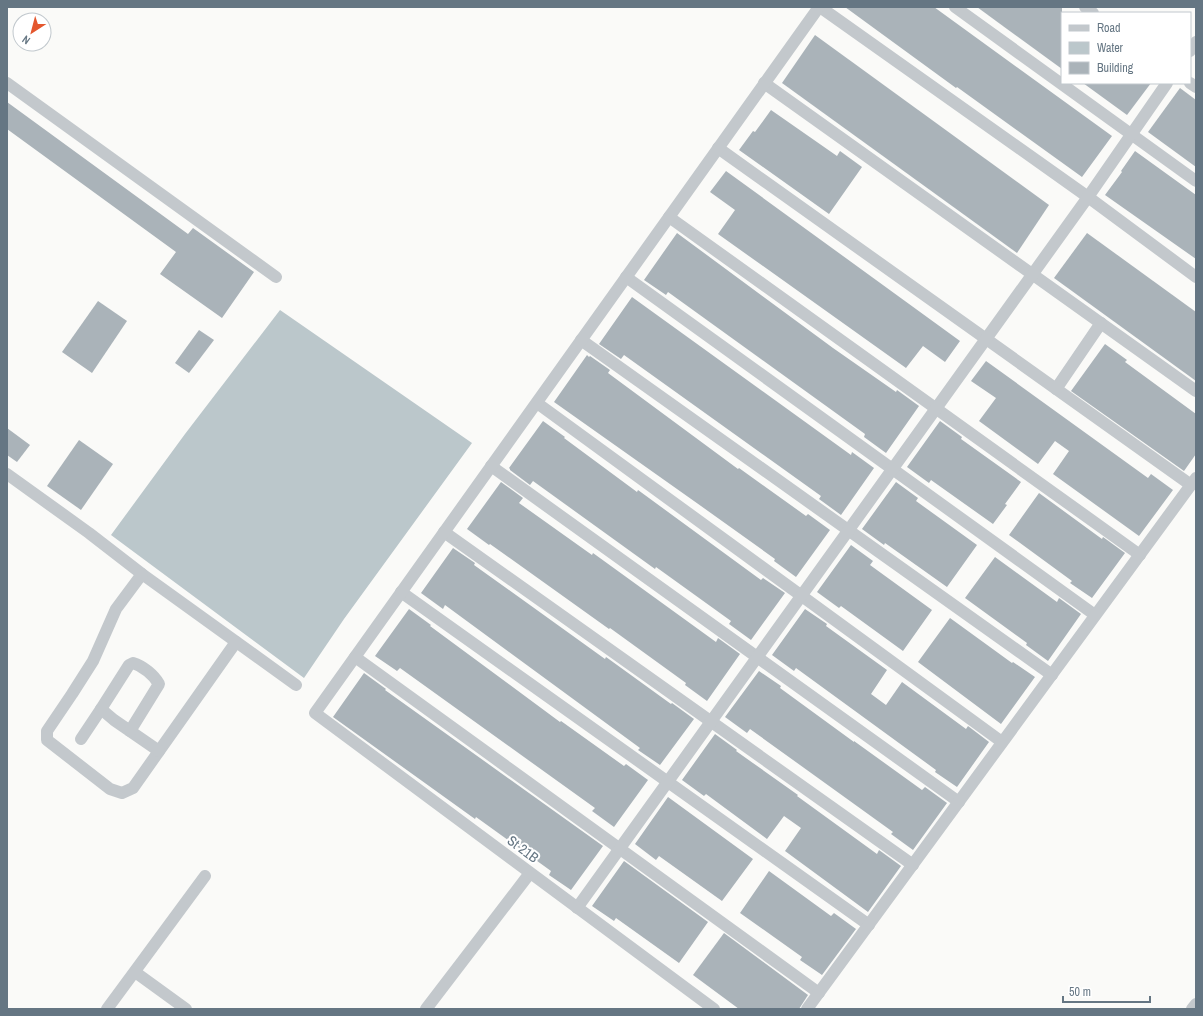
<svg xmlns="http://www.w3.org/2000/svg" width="1203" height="1016" font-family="'Archivo Narrow',sans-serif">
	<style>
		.water { fill: #bbc7cb }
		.building { fill: #aab3b9 }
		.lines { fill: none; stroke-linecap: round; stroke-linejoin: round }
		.street { stroke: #c3c8cc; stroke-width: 12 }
		.labels { text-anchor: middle; stroke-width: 4; stroke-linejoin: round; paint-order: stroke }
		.street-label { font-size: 14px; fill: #657683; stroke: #fff }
	</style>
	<rect width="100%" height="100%" fill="#fafaf8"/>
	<!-- water -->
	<polygon class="water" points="280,310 472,443 344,619 304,678 111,535 185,434"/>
	<!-- building -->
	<g class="building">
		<polygon points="845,7 934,7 1112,136 1082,177 957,87 956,88"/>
		<polygon points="977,7 1062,7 1062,69 1007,29"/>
		<polygon points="815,35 1049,205 1017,253 782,83"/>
		<polygon points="1083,83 1151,83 1127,115"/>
		<polygon points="1180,88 1196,100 1196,167 1148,132"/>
		<polygon points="7,102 188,234 193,228 254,272 222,318 160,274 176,252 7,129"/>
		<polygon points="771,110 837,156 840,151 862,167 829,214 739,150 753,131 755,132"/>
		<polygon points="1135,151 1196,195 1196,259 1105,195 1122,172 1121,171"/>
		<polygon points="726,171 960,341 945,362 923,346 906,368 718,234 735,210 710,192"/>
		<polygon points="677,233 833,348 896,392 897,390 919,406 886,453 864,437 865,434 668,292 666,295 644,280"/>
		<polygon points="1087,233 1196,312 1196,381 1054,278"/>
		<polygon points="632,297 851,455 852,452 874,468 841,515 819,499 821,496 624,355 621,359 599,344"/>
		<polygon points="98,301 127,321 92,373 62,352"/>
		<polygon points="199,330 214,340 189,373 175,363"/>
		<polygon points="1105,344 1127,360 1125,362 1196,414 1196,454 1184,471 1071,391"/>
		<polygon points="587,355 589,357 590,356 610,370 608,373 738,469 739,468 806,516 808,514 830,530 796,577 774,561 775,559 701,506 554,402"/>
		<polygon points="986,361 1148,478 1151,474 1173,490 1139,536 1053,474 1069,451 1055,441 1038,464 979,421 996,398 971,381"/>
		<polygon points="543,421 565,437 564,438 637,492 638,490 761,580 763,578 785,593 751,640 729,624 731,621 656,567 655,569 533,481 530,485 510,470 510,469 509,468"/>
		<polygon points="940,421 962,437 961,439 1021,482 1005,504 1007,505 993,524 931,480 929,483 907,467"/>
		<polygon points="7,428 30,445 17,462 7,455"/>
		<polygon points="79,440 113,464 81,510 47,486"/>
		<polygon points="501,482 523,498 519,503 592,555 593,553 716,642 718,638 740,654 707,701 685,685 686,683 610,628 609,629 490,544 489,545 467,529"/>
		<polygon points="896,482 918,498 916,501 977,545 947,587 885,543 884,545 862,529"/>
		<polygon points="1039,493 1102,539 1103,537 1125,553 1092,598 1070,583 1072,581 1009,535"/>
		<polygon points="851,545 873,561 870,565 932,610 903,651 841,606 839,608 817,592"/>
		<polygon points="453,548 475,563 474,565 548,618 605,659 606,657 671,704 672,703 694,719 660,765 638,750 640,748 445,605 443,609 421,593"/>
		<polygon points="995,557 1057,602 1059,598 1081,614 1048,661 1026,645 1027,643 965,598"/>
		<polygon points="409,609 431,625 430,626 560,722 561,721 624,766 626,764 648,780 614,827 592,811 595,808 400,668 397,671 375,656"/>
		<polygon points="805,609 827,624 826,626 887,670 871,694 886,705 902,682 966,729 968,726 989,742 957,787 935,772 936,770 796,668 794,671 772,655"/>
		<polygon points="950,618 1012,663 1013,662 1035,677 1001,724 918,662"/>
		<polygon points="759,671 781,686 780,688 854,742 854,741 922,790 925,787 947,803 913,850 891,834 893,832 750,729 747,733 725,717"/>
		<polygon points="364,673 386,689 385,690 603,846 571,890 549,875 551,871 476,817 475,819 333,717"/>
		<polygon points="715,734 737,750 736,751 798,795 797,796 877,854 879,850 901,866 868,912 785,851 801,828 784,816 767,839 706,794 704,796 682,780"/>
		<polygon points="668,797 753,859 722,901 659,856 656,860 635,844"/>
		<polygon points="624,861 708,922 679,963 616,918 614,921 592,906"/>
		<polygon points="769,871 831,916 834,913 856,929 822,975 800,960 802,957 740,913"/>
		<polygon points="724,933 808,995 799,1009 739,1009 693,975"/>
	</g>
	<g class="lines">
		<!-- street -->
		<g class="street">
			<polyline points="820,7 1088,197 1196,277"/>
			<polyline points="955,7 1196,181"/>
			<polyline points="1085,7 1093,13"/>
			<polyline points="1190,51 1196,42"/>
			<polyline points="7,83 276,277"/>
			<polyline points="764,83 1196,391"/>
			<polyline points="1190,83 1196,87"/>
			<polyline points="718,148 1191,485"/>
			<polyline points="669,217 1140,555"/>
			<polyline points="626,277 1095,615"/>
			<polyline points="581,340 1052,675"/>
			<polyline points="1056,389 1101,323"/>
			<polyline points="537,403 1002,742"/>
			<polyline points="491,466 959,802"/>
			<polyline points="7,474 89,533 142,574 296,685"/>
			<polyline points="444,532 913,865"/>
			<polyline points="142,574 116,609 93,661 72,694 47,731 47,740 110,789 122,793 133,788 236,642"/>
			<polyline points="401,592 869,925"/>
			<polyline points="355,657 819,993"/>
			<polyline points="101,709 114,720 159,751"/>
			<path d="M81 739 101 709 129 665 133 663C143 666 154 675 159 684L130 731"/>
			<polyline points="577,908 1088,197 1167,83"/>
			<polyline points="135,972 186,1009"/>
			<polyline points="107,1009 205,876"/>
			<polyline points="426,1009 530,873"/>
			<polyline points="714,1009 315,713 819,7"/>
			<polyline points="807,1009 1196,478"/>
			<polyline points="1192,1009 1196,1004"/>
		</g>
	</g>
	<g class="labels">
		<!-- street labels -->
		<g class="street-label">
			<text transform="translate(523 849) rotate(37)" y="5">St 21B</text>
		</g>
	</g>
	<!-- border -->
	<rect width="1203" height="1016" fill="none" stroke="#657683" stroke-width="16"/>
	<!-- legend -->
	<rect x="1061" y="12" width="130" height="72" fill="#ffffff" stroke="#c1c8cd"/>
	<rect x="1069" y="25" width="20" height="6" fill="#c3c8cc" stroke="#c1c8cd"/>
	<text x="1097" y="32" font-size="12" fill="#657683">Road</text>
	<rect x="1069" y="42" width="20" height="12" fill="#bbc7cb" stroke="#c1c8cd"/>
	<text x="1097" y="52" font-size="12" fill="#657683">Water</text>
	<rect x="1069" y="62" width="20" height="12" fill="#aab3b9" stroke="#c1c8cd"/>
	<text x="1097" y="72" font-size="12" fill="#657683">Building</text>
	<!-- north arrow -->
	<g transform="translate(32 32) rotate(216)"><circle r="19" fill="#ffffff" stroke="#c1c8cd"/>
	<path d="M0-3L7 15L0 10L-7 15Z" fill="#e4572e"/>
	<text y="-6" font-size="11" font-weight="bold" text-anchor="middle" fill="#657683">N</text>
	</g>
	<!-- scale -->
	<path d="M1063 996v6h87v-6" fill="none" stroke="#657683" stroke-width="2"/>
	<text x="1069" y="996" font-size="12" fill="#657683" stroke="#ffffff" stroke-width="3" paint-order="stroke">50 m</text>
</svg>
